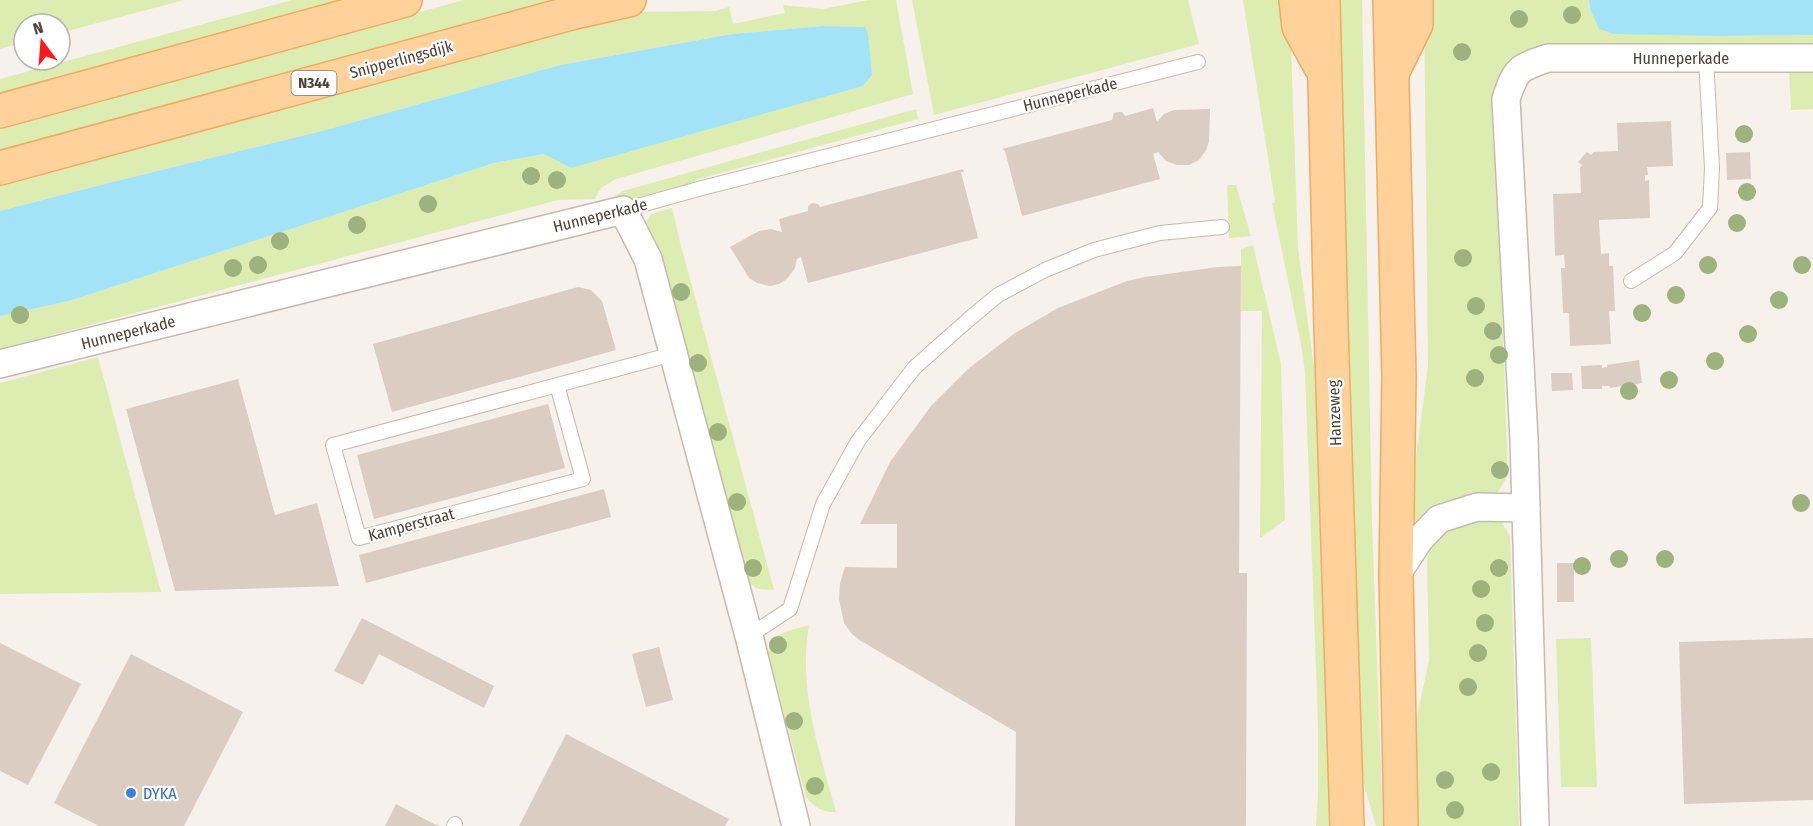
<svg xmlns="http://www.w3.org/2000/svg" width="1813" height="826" font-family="'Fira Sans Condensed',sans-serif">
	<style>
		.green { fill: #ddedb1 }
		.water { fill: #a3e3f7 }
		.building { fill: #dccdc2 }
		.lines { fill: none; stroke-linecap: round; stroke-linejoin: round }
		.service-casing { stroke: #c6baaf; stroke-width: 16 }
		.minor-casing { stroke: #c6baaf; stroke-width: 30 }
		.primary-casing { stroke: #eeab61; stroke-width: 36 }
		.service { stroke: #fff; stroke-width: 14 }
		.minor { stroke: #fff; stroke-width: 27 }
		.primary { stroke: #ffd19b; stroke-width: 33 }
		.tree { fill: #9db27d }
		.shop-dot { fill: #3f7fe0; stroke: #fff; stroke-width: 2 }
		.labels { text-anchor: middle; stroke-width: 4.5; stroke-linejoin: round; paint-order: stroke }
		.shield { fill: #fff; stroke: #827973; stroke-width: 1.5 }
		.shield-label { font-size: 15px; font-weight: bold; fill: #4c4037 }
		.street-label { font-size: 16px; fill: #4c4037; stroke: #fff }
		.shop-label { font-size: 16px; fill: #366cbe; stroke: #fff; text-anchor: start }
	</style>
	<rect width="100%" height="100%" fill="#f6f1eb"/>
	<!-- green -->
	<g class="green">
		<polygon points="0,0 184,0 60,33 60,24 24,24 24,42 0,49"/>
		<polygon points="292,0 347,0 0,94 0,79"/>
		<polygon points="464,0 565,0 0,152 0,126"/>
		<polygon points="869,0 896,0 913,94 616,179 601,188 595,199 558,200 0,349 0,316 69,301 494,163 544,154 571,168 865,27 823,26 732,34 560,65 322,131 108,183 0,211 0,184 636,12 716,11 729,7 733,24 785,13 783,5 823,9"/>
		<polygon points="912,0 1188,0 1199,44 934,115"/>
		<polygon points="1243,0 1286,0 1290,19 1298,248 1318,397 1332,826 1316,826 1318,795 1318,723 1305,372 1301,344 1272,203 1275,202"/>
		<polygon points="1335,0 1362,0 1372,523 1383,826 1376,826 1358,764"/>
		<polygon points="1424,0 1589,0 1590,9 1722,36 1813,35 1813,48 1513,60 1494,88 1508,475 1498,492 1486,497 1454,499 1432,505 1413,524 1416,457 1428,366"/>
		<polygon points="1789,67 1813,67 1813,109 1791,110"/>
		<polygon points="916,109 918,119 695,180 695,183 607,205 613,197 623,191"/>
		<polygon points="1227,185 1236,185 1251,236 1229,238"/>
		<polygon points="672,208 680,242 774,590 758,589 749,583 662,267 642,230 651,214"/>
		<polygon points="1253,245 1281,364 1285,520 1260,538 1262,311 1241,311 1241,249"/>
		<polygon points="98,357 161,592 0,594 0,383"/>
		<polygon points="1490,517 1502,523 1510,536 1519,826 1416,826 1413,735 1429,660 1427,561 1431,543 1444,530"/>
		<path d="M809 625C798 689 819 751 836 812 823 813 814 807 806 797L768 652C772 631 791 631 809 625Z"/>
		<polygon points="1591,638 1597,787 1561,787 1556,639"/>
	</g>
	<!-- water -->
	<g class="water">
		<polygon points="1589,0 1813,0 1813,35 1722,36 1614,34 1599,29 1590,9"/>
		<polygon points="823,26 865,27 868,34 872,75 863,86 571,168 544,154 494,163 69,301 0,316 0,211 108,183 322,131 560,65 732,34"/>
	</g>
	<!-- building -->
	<g class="building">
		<polygon points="1153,108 1157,122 1164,114 1174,110 1210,109 1209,142 1206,150 1199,160 1189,165 1177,165 1166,161 1158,152 1153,154 1160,179 1022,216 1005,151 1002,149 1112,120 1114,113 1118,112 1122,112 1125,116"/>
		<polygon points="1671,121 1673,166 1647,167 1648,175 1645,175 1645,181 1649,180 1650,218 1599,220 1601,254 1609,253 1609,266 1613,266 1615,311 1609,311 1611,344 1570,346 1569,313 1563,313 1561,268 1565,268 1564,255 1555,256 1553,194 1581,193 1580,168 1582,165 1578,162 1587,152 1591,155 1594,152 1618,151 1617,123"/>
		<polygon points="1750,152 1751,179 1727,180 1726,153"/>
		<polygon points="963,169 964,172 961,172 978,238 808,283 801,257 797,259 795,268 787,279 779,284 770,286 757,283 749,278 730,247 759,231 771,229 782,232 779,219 808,211 808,206 812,203 818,204 820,207"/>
		<polygon points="1241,266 1239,573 1247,573 1246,826 1015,826 1016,732 861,641 852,634 844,623 839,599 840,583 845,567 897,568 897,524 860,524 890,462 931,406 968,369 1015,333 1058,308 1127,281 1145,277 1218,267"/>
		<polygon points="578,287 591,290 602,301 616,350 392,412 373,344"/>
		<polygon points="1639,360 1642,383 1610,388 1610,386 1602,386 1602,389 1582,389 1581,366 1602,365 1602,368 1607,367 1607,365"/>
		<polygon points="1551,373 1572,373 1573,390 1552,391"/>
		<polygon points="238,379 275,515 317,503 339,586 175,591 126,409"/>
		<polygon points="548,404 565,468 374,519 357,455"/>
		<polygon points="604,489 611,517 366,583 359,555"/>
		<rect x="1557" y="563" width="17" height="39"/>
		<polygon points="362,618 494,686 484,708 379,654 363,685 334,671"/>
		<polygon points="1813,638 1813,800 1684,804 1679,642"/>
		<polygon points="0,643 81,684 28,785 0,771"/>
		<polygon points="659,647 673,700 646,707 632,654"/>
		<polygon points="131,654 243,712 184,826 99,826 54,803"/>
		<polygon points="566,734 729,819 725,826 519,826"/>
		<polygon points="396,804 434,824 440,826 385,826"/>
	</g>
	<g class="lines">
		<defs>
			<g id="service">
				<polyline points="623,210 702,188 1198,62"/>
				<polyline points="1631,281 1675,253 1710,208 1712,168 1706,58"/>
				<polyline points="557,385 583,479 359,538 333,445 673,354"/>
				<polyline points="749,636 790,609 823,504 858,441 914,368 968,320 998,295 1045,270 1094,250 1160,233 1222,227"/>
				<polyline points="454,826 455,824"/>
			</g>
			<g id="minor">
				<polyline points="0,364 623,210 648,259 749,636 796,826"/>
				<polyline points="1396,575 1419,540 1439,519 1477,507 1526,508"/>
				<path d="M1535 826 1524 439 1506 99C1516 69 1518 68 1548 58H1813"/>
			</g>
			<g id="primary">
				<polyline points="1296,0 1299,27 1321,67"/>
				<polyline points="1323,0 1331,327 1347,826"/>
				<polyline points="1390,0 1399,377 1396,575 1401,826"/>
				<polyline points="1394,69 1416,24 1416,0"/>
				<polyline points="0,111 405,0"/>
				<polyline points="0,168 571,13 629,0"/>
			</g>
		</defs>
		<!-- service casing -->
		<use href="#service" class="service-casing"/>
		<!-- minor casing -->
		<use href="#minor" class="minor-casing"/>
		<!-- primary casing -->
		<use href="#primary" class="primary-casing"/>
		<!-- service -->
		<use href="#service" class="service"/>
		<!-- minor -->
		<use href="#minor" class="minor"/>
		<!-- primary -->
		<use href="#primary" class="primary"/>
	</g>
	<!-- trees -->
	<g class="tree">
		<circle cx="1572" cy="15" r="9"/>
		<circle cx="1519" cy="19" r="9"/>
		<circle cx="1462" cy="52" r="9"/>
		<circle cx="1744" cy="134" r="9"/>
		<circle cx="531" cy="176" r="9"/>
		<circle cx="557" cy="180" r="9"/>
		<circle cx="1747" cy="192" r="9"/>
		<circle cx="428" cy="204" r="9"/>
		<circle cx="1737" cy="223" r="9"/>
		<circle cx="357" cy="225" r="9"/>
		<circle cx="280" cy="241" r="9"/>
		<circle cx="1463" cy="258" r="9"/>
		<circle cx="258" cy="265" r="9"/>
		<circle cx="1708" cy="265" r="9"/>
		<circle cx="1802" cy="265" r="9"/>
		<circle cx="233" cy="268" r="9"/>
		<circle cx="681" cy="292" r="9"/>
		<circle cx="1676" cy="295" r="9"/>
		<circle cx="1779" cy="300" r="9"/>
		<circle cx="1476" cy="306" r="9"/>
		<circle cx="1642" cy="313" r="9"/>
		<circle cx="20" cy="315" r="9"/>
		<circle cx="1493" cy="331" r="9"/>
		<circle cx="1748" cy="334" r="9"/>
		<circle cx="1499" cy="355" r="9"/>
		<circle cx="1715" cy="361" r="9"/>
		<circle cx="698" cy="363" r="9"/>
		<circle cx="1475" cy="378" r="9"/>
		<circle cx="1669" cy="380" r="9"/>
		<circle cx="1629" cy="391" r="9"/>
		<circle cx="718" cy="432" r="9"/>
		<circle cx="1500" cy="470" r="9"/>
		<circle cx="737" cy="502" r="9"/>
		<circle cx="1801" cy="503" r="9"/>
		<circle cx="1619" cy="559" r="9"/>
		<circle cx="1665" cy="559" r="9"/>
		<circle cx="1582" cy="566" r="9"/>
		<circle cx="753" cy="568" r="9"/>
		<circle cx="1499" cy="568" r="9"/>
		<circle cx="1481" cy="589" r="9"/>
		<circle cx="1485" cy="623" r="9"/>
		<circle cx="778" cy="645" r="9"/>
		<circle cx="1478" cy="653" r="9"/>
		<circle cx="1468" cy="687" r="9"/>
		<circle cx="794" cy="721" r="9"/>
		<circle cx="1491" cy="772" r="9"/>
		<circle cx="1445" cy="780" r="9"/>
		<circle cx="815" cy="786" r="9"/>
		<circle cx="1455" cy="810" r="9"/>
	</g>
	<!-- markers -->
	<circle class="shop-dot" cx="131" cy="793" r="6"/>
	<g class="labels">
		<!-- shield labels -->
		<rect class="shield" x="291.5" y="71" width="45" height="24" rx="4.5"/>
		<g class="shield-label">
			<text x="314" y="88">N344</text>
		</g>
		<!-- street labels -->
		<g class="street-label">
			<text x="1681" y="64">Hunneperkade</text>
			<text transform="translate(401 59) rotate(-15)" y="6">Snipperlingsdijk</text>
			<text transform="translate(1070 94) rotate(-14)" y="6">Hunneperkade</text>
			<text transform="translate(600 215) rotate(-14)" y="6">Hunneperkade</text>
			<text transform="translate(128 332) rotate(-14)" y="6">Hunneperkade</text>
			<text transform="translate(1334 413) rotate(-92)" y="6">Hanzeweg</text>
			<text transform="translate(411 524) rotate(-15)" y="6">Kamperstraat</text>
		</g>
		<!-- shop labels -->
		<g class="shop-label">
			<text x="143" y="799">DYKA</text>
		</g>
	</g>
	<!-- north arrow -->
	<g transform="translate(42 42) rotate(344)"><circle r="28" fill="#ffffff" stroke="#b7b3af" stroke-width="1.5"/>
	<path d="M0-4.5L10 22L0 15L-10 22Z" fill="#ff191f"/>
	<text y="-9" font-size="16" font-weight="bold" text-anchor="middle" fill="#4c4037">N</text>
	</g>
</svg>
